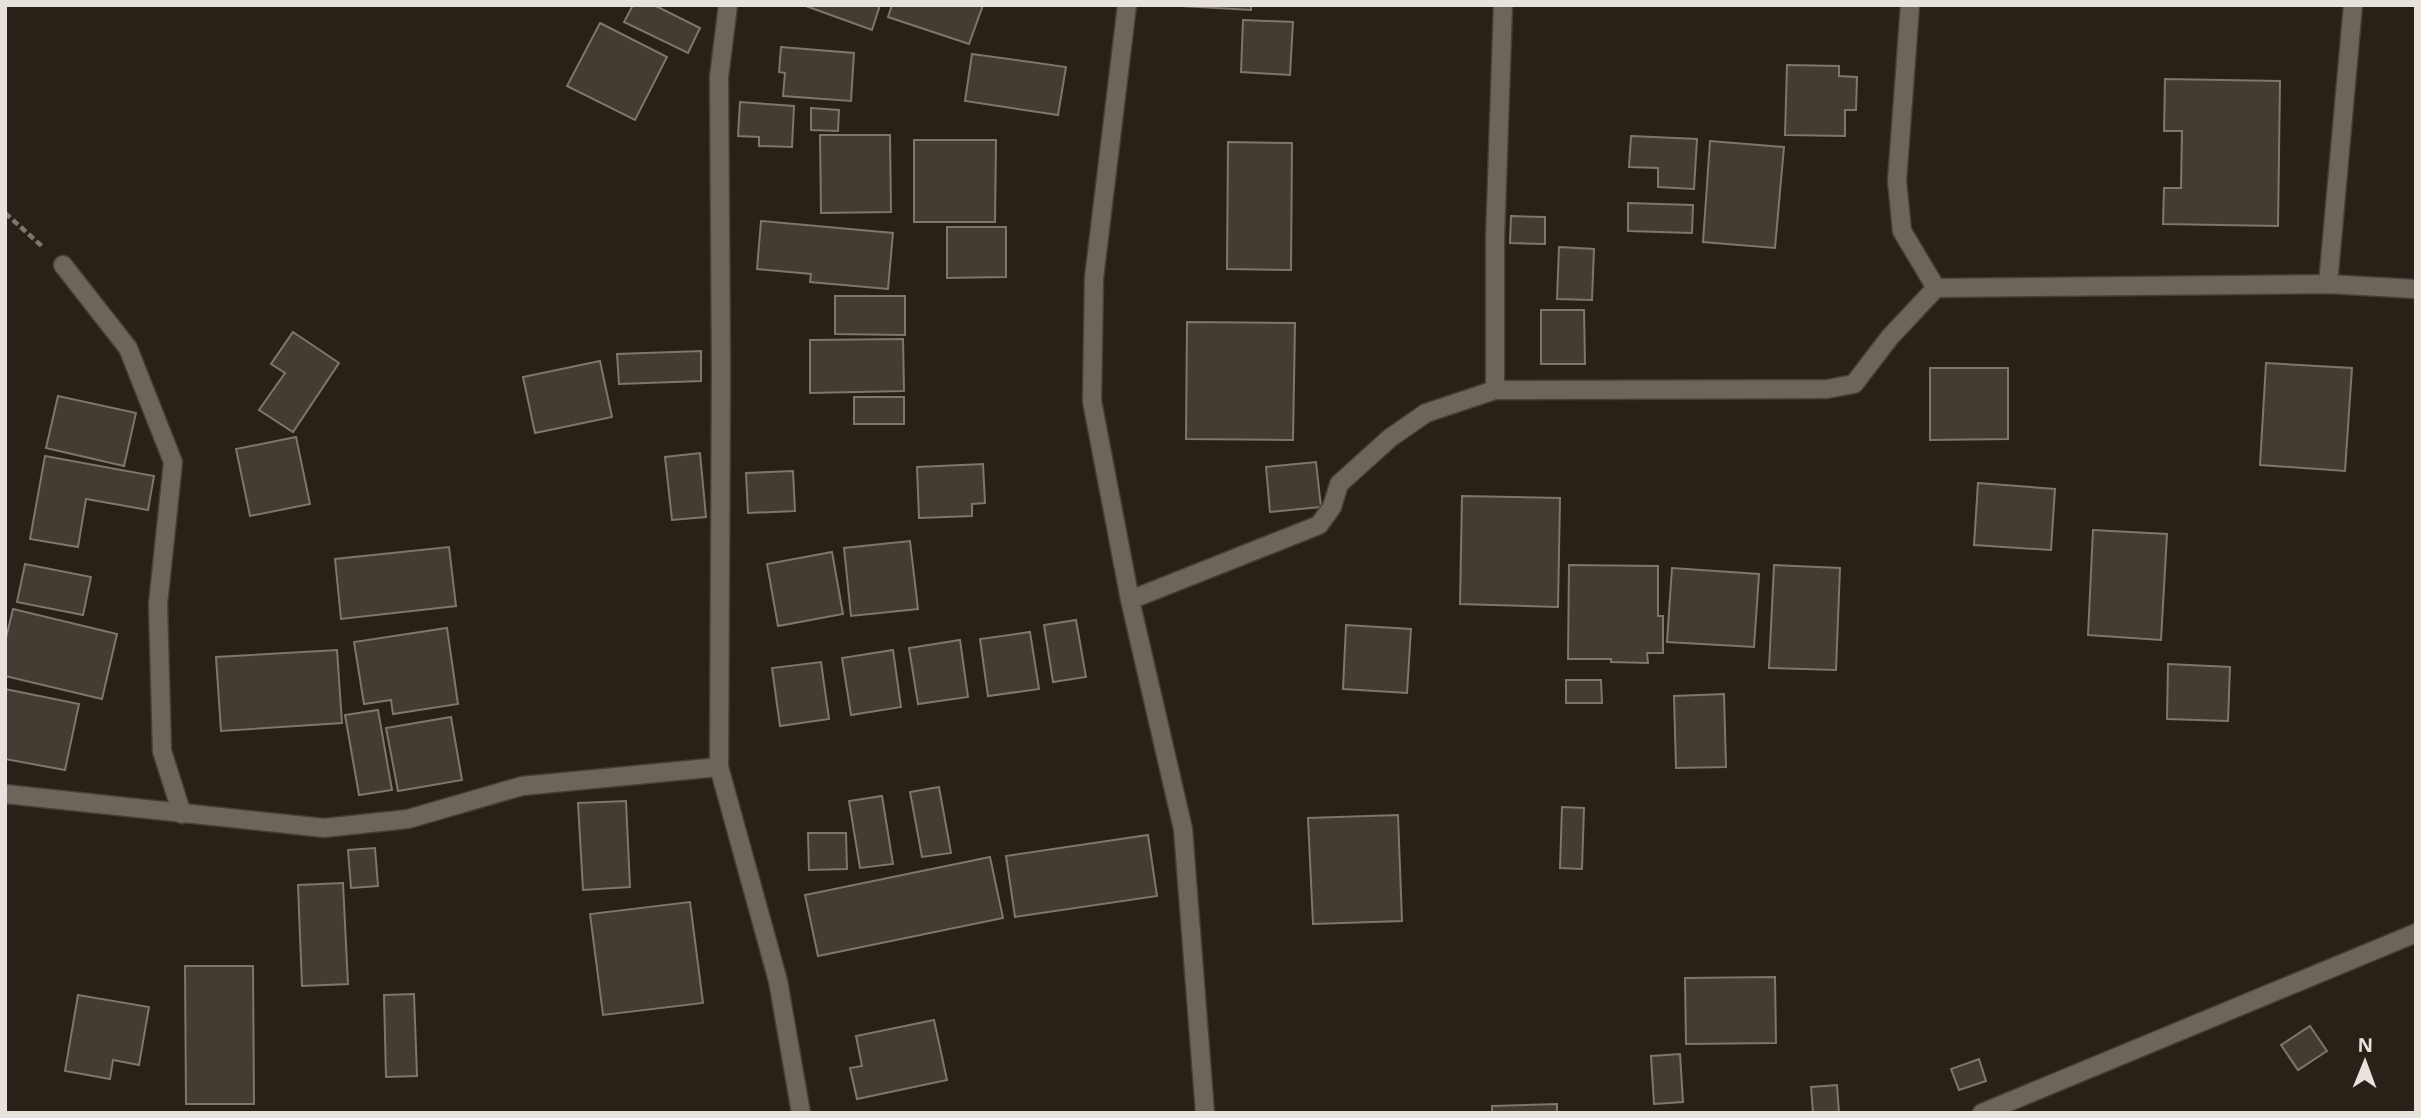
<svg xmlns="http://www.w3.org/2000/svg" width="2421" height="1118" font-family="'Noto Sans',sans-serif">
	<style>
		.building { fill: #443c32; stroke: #7f756a; stroke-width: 2 }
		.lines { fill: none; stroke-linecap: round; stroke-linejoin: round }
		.minor-casing { stroke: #443f38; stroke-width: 21 }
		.path { stroke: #7d766e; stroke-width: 4.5; stroke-dasharray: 7 3.5; stroke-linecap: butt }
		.minor { stroke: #6e655a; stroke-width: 18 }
	</style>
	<rect width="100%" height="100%" fill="#292118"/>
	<!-- building -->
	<g class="building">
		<polygon points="633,5 654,5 700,28 688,53 624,22"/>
		<polygon points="803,5 880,5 872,30"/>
		<polygon points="892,5 983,5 969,44 888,17"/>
		<polygon points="1163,5 1251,5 1251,10"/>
		<polygon points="1243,20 1293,22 1290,75 1241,72"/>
		<polygon points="600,23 667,57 635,120 567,86"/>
		<polygon points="781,47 854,53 851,101 783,96 785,73 779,72"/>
		<polygon points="972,54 1066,67 1058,115 965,101"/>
		<polygon points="1787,65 1839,66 1839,76 1857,77 1856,110 1845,110 1845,136 1785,135"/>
		<polygon points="2165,79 2280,81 2278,226 2163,224 2164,188 2181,188 2182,131 2164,131"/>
		<polygon points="740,102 794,106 792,147 759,146 759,137 738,136"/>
		<polygon points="811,108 839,110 838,131 811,130"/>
		<polygon points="820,135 890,135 891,212 821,213"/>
		<polygon points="1631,136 1697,139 1694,189 1658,187 1658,168 1629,167"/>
		<polygon points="914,140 996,140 995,222 914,222"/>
		<polygon points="1710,141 1784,147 1775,248 1703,242"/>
		<polygon points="1228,142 1292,143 1291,270 1227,269"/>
		<polygon points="1628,203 1693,205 1692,233 1628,231"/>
		<polygon points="1511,216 1545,217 1545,244 1510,243"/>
		<polygon points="761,221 893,233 888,289 810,282 811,274 757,269"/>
		<polygon points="947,227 1006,227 1006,277 947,278"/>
		<polygon points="1559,247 1594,249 1592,300 1557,299"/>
		<polygon points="835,296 905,296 905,335 835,334"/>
		<polygon points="1541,310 1584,310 1585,364 1541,364"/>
		<polygon points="1187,322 1295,323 1293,440 1186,439"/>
		<polygon points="293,332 339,363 293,432 259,410 285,373 271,364"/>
		<polygon points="903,339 904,391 810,393 810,340"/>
		<polygon points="701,351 701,381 619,384 617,354"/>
		<polygon points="600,361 612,417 535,433 523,377"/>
		<polygon points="2266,363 2352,368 2345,471 2260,465"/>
		<polygon points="1930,368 2008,368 2008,439 1930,440"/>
		<polygon points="58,396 136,413 124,466 46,448"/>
		<rect x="854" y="397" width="50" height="27"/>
		<polygon points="296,437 310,504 250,516 236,449"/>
		<polygon points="700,453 706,517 672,520 665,457"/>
		<polygon points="45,456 154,476 148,510 86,499 78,547 30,539"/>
		<polygon points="1316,462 1321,507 1270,512 1266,467"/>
		<polygon points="983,464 985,503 972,504 972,516 919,518 917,467"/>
		<polygon points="793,471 795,511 748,513 746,473"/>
		<polygon points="1978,483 2055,489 2051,550 1974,545"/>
		<polygon points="1462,496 1560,498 1558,607 1460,604"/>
		<polygon points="2093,530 2167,534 2161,640 2088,635"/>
		<polygon points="910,541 918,609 851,616 844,548"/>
		<polygon points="449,547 456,606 341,619 335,559"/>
		<polygon points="832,552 843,614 778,626 767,564"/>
		<polygon points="25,564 91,577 83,615 17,602"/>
		<polygon points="1569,565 1658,566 1658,616 1663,616 1663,653 1647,653 1648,663 1611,662 1611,659 1568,659"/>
		<polygon points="1774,565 1840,568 1836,670 1769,668"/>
		<polygon points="1672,568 1759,574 1754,647 1667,642"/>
		<polygon points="13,609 117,634 102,699 5,676 5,642"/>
		<polygon points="1076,620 1086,677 1053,682 1044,625"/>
		<polygon points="1346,625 1411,629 1407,693 1343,689"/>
		<polygon points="447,628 458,704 393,714 391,700 364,704 354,642"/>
		<polygon points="1030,632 1039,689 988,696 980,639"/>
		<polygon points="960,640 968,697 918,704 909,648"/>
		<polygon points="337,650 342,723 221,731 216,657"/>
		<polygon points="893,650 901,707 851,715 842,658"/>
		<polygon points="821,662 829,719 780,726 772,668"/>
		<polygon points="2168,664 2230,667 2228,721 2167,719"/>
		<polygon points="1566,680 1601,680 1602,703 1566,703"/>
		<polygon points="5,689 79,704 65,770 5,759"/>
		<polygon points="1724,694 1726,767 1676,768 1674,696"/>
		<polygon points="378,710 392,790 359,795 345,715"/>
		<polygon points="451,717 462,780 398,791 386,728"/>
		<polygon points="939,787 951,853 922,857 910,792"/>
		<polygon points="882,796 893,864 860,868 849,801"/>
		<polygon points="626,801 630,887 583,890 578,803"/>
		<polygon points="1562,807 1584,808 1582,869 1560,868"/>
		<polygon points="1398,815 1402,921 1313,924 1308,818"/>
		<polygon points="808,833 846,833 847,869 809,870"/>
		<polygon points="1148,835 1157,896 1015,917 1006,856"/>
		<polygon points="375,848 378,886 351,888 348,850"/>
		<polygon points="990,857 1003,918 818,956 805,895"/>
		<polygon points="343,883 348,984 302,986 298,885"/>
		<polygon points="690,902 703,1003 603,1015 590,914"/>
		<polygon points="185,966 253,966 254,1104 186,1104"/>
		<polygon points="1775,977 1776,1043 1686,1044 1685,978"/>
		<polygon points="414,994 417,1076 386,1077 384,995"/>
		<polygon points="78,995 149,1007 139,1065 113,1060 110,1079 65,1071"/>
		<polygon points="934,1020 947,1080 857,1099 850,1068 862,1066 856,1036"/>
		<polygon points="2310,1026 2327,1051 2298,1070 2281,1045"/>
		<polygon points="1680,1054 1683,1102 1654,1104 1651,1056"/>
		<polygon points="1979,1059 1986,1081 1959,1090 1951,1069"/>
		<polygon points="1837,1085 1839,1113 1813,1113 1811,1087"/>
		<polygon points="1557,1104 1557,1113 1492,1113 1492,1106"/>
	</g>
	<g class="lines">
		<defs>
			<g id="minor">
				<polyline points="728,5 719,77 721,371 719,767 778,981 801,1113"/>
				<polyline points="1127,5 1094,278 1092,401 1130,600 1183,829 1205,1113"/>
				<polyline points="1910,5 1897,181 1902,231 1936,288 2328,284 2416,289"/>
				<polyline points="63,265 128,348 173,462 158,604 162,751 182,814"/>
				<polyline points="2328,284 2353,5"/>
				<polyline points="1495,390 1495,239 1503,5"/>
				<polyline points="1130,600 1319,525 1332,507 1339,484 1390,438 1426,413 1495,390 1827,389 1854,384 1890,337 1936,288"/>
				<polyline points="5,794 324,828 408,819 522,786 719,767"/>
				<polyline points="1982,1113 2416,933"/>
			</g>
		</defs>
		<!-- minor casing -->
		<use href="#minor" class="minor-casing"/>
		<!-- path -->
		<polyline class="path" points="5,213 44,248"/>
		<!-- minor -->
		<use href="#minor" class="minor"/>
	</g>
	<!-- border -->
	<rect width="2421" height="1118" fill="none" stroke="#e7e2dc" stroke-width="14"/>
	<!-- north arrow -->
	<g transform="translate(2365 1062) rotate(1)" stroke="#292118" stroke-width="5" paint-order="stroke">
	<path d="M0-5L12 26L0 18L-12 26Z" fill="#e7e2dc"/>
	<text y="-10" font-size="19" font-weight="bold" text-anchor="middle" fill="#e7e2dc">N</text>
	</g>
</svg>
